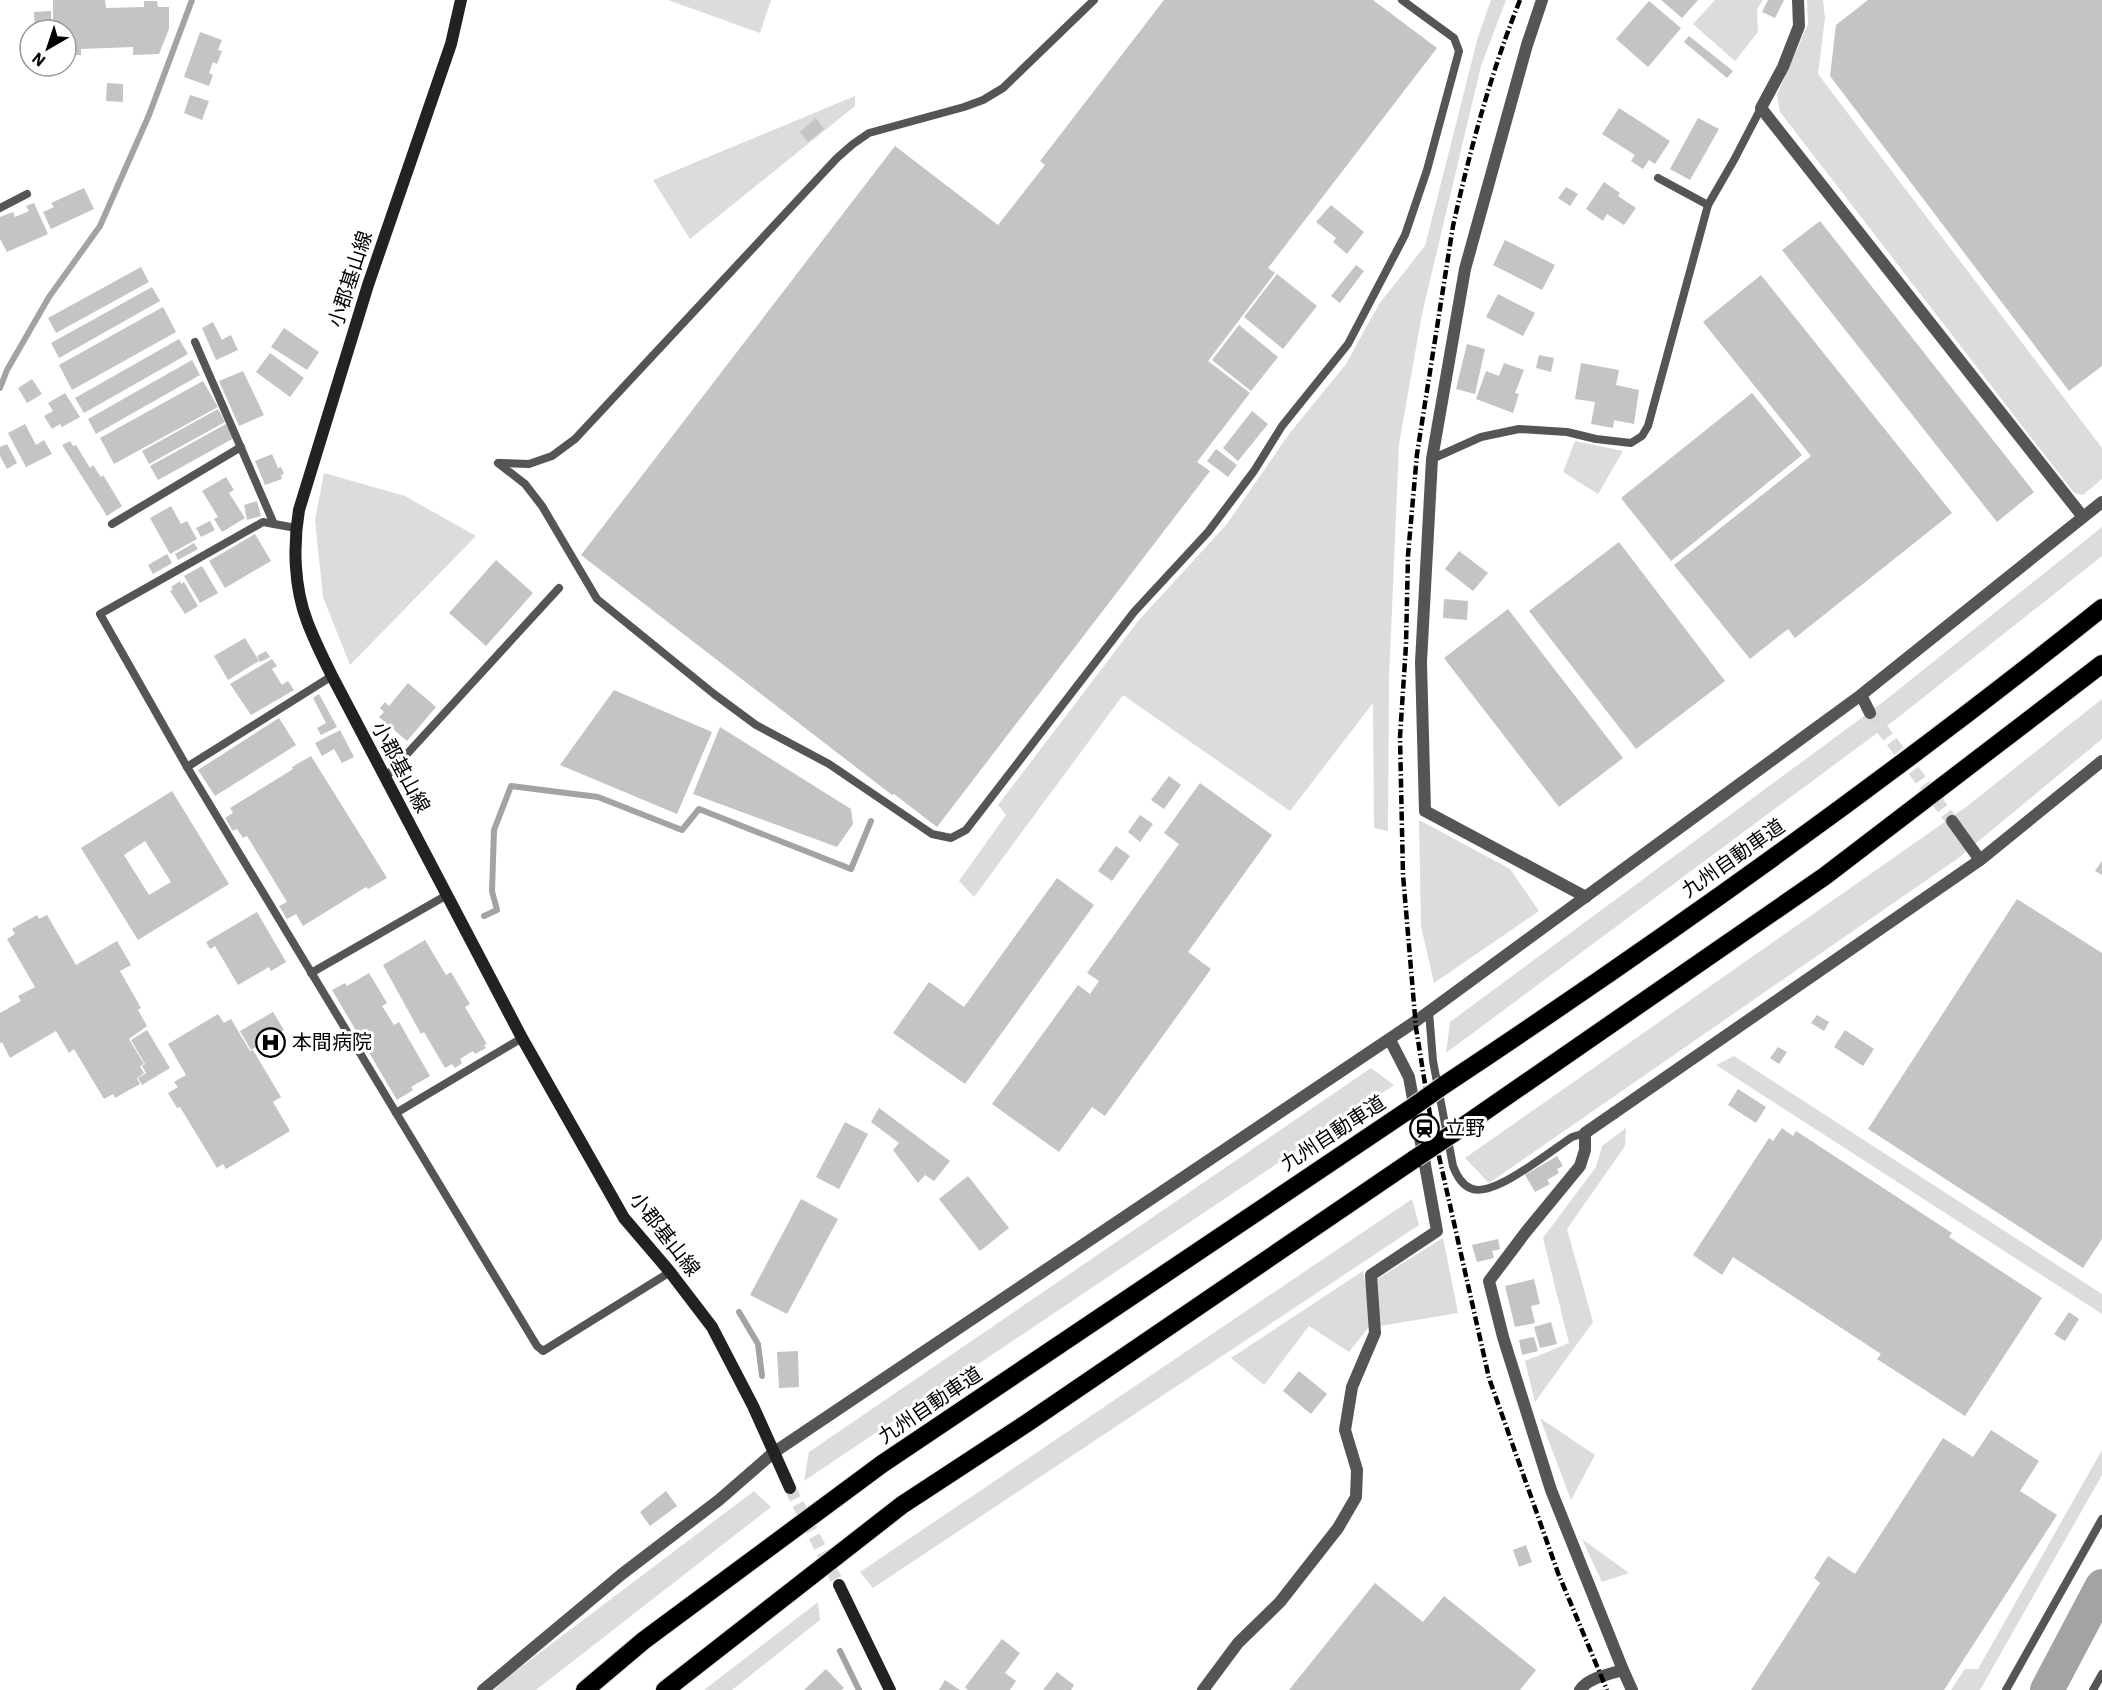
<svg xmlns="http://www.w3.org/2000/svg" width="2102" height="1690" font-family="'IBM Plex Sans','Noto Sans JP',sans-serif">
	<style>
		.green { fill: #dcdcdc }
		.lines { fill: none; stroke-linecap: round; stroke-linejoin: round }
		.stream { stroke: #a3a3a3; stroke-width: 6 }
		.river { stroke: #a3a3a3; stroke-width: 34 }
		.building { fill: #c4c4c4; fill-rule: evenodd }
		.minor-tunnel { stroke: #d9d9d9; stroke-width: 12; stroke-dasharray: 12 6; stroke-linecap: butt }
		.secondary-tunnel { stroke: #d9d9d9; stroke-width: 12; stroke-dasharray: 12 6; stroke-linecap: butt }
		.motorway-casing { stroke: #dbdbdb; stroke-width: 20 }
		.service { stroke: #555; stroke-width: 8 }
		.minor { stroke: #555; stroke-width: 12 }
		.tertiary { stroke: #555; stroke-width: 12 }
		.secondary { stroke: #222; stroke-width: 12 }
		.motorway { stroke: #000; stroke-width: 18 }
		.rail { stroke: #000; stroke-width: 4.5; stroke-dasharray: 9 3 1.5 3; stroke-linecap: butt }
		.motorway-bridge-casing { stroke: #dbdbdb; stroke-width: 20; stroke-linecap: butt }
		.motorway-bridge { stroke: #000; stroke-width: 18 }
		.labels { text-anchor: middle; stroke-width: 6; stroke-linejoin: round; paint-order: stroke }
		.street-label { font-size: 20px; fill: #000; stroke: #fff }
		.poi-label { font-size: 20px; fill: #000; stroke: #fff; text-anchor: start }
	</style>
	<rect width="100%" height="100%" fill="#fff"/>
	<!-- green -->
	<g class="green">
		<polygon points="668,0 771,0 760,33"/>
		<polygon points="1491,0 1506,0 1481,66 1422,314 1399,444 1389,680 1388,831 1374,828 1373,703 1290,811 1123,695 974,897 959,881 1006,815 998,805 1139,620 1227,524 1289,434 1346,364 1379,304 1425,246 1478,37"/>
		<polygon points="1715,0 1763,0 1757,9 1758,32 1735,61 1693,24"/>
		<polygon points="1807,0 1823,0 1825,18 1818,74 2102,448 2102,479 2083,495 2074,493 1780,112 1777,95 1808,24"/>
		<polygon points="855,96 855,106 690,239 653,180"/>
		<polygon points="1575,441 1623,451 1598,494 1563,472"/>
		<polygon points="324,473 405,496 476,536 350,665 323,597 315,520"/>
		<polygon points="2102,527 2102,556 1900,716 1446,1053 1450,1022 1883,702"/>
		<polygon points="2102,699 2102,739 1957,859 1489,1183 1465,1158 1966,807"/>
		<polygon points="1419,820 1510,869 1539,911 1434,983 1421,926"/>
		<polygon points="1734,1056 2102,1294 2102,1314 1716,1065"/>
		<polygon points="1371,1068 1394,1085 804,1481 809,1452"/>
		<polygon points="1626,1128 1625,1146 1567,1229 1593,1322 1535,1402 1525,1361 1569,1343 1543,1238 1596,1167 1602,1146"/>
		<polygon points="1412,1199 1419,1225 873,1588 860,1572"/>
		<polygon points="1443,1238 1458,1313 1368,1328 1349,1352 1309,1326 1264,1385 1231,1358 1363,1271 1366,1286"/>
		<polygon points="1540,1418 1595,1455 1571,1500"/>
		<polygon points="2102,1450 2102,1475 1980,1690 1951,1690 1965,1669 1978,1669"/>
		<polygon points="754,1491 771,1507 536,1690 494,1690 509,1676"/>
		<polygon points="1582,1539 1629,1573 1602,1582"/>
		<polygon points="818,1602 820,1620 732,1690 704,1690"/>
	</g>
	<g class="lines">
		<!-- stream -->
		<g class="stream">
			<polyline points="0,388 7,370 49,297 100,226 149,115 192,0"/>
			<polyline points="484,916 497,910 492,891 494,830 511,786 598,797 682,830 699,809 851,869 871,821"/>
			<polyline points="739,1312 758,1344 762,1376"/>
			<polyline points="840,1651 859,1690"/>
		</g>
		<!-- river -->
		<polyline class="river" points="2047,1690 2102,1586"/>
	</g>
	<!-- building -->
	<g class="building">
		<polygon points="53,0 105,0 106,8 144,7 144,1 157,1 158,7 169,7 169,29 159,54 133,55 133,47 81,49 81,55 66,55 66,30 53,30"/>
		<polygon points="1164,0 1373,0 1437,48 1268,268 1275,273 1208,361 1250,393 1197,462 1210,471 937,827 894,794 892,795 581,555 895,146 998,225 1045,165 1040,161"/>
		<polygon points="1661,0 1698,0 1682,18"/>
		<polygon points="1768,0 1784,0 1775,18 1762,12"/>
		<polygon points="1868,0 2102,0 2102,366 2069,391 1830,76 1836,25"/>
		<polygon points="1649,1 1681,28 1648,67 1616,39"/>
		<polygon points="51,11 52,30 35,30 34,12"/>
		<polygon points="200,32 222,40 218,50 222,51 217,64 213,62 209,73 213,75 209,86 184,77"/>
		<polygon points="1689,36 1733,71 1727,78 1684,42"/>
		<polygon points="107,83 123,84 123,102 106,101"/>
		<polygon points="190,95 209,101 202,120 184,113"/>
		<polygon points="1619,108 1670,141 1655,164 1649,160 1643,169 1631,161 1635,155 1602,134"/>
		<polygon points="816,118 824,129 808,142 800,132"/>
		<polygon points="1698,118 1719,129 1690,180 1670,169"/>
		<polygon points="1604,182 1620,193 1618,196 1636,208 1624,225 1607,214 1603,221 1586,209"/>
		<polygon points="1566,187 1578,194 1570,206 1558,198"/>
		<polygon points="84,188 94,209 51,229 43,212 54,207 51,203"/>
		<polygon points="34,203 48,234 7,252 0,239 0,217 13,212 15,217 29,211 26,206"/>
		<polygon points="1331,205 1364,232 1347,254 1333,242 1336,238 1316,222"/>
		<polygon points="1820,221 2034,492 1997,522 1782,250"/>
		<polygon points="1505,240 1555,265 1542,290 1493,265"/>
		<polygon points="1356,265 1364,271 1340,303 1331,296"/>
		<polygon points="141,267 149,282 56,333 48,318"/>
		<polygon points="1277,274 1317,306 1283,349 1244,317"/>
		<polygon points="1761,275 1952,513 1795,638 1788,629 1750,659 1674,565 1811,456 1703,322"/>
		<polygon points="152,287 160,301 59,358 51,343"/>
		<polygon points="1498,294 1535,313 1523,336 1486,317"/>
		<polygon points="163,307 176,332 72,390 59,365"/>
		<polygon points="213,322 222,340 231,335 238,350 216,360 202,328"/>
		<polygon points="1239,325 1278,357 1251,391 1212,360"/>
		<polygon points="284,328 319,352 307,370 271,347"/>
		<polygon points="179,339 188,354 84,413 75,398"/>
		<polygon points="1467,344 1485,349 1475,394 1456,389"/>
		<polygon points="270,353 304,378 290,397 256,372"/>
		<polygon points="1539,355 1554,358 1551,372 1536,368"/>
		<polygon points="192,360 200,375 96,434 88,419"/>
		<polygon points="1504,363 1524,370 1515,393 1519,394 1513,413 1476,399 1486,371 1499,376"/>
		<polygon points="1581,363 1619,370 1616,385 1639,390 1634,424 1614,420 1613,428 1591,424 1595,402 1575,399"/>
		<polygon points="243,371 264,415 239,426 219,381"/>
		<polygon points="32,379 42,394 27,403 18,388"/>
		<polygon points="203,381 218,407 114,464 100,438"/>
		<polygon points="65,393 80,417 62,427 60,424 52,429 44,416 53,411 48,403"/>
		<polygon points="1752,393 1802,455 1671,561 1621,498"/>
		<polygon points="218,409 225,422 149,464 142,451"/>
		<polygon points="1252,411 1268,424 1238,461 1223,448"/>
		<polygon points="25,424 36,445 44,440 52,454 26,467 8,433"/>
		<polygon points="226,424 234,438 158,480 150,466"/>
		<polygon points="70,441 73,446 76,445 90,468 93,465 101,477 103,475 122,506 107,516 62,445"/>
		<polygon points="7,444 17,463 7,469 0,456 0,447"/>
		<polygon points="1216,449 1237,465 1228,477 1207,461"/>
		<polygon points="272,454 278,468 281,467 284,474 281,475 282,479 265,485 255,461"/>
		<polygon points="226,477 234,490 229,493 245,518 222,532 214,519 218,517 202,491"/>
		<polygon points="257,501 261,516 247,520 244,505"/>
		<polygon points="171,506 181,524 187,521 197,539 170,554 150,518"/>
		<polygon points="210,521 215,530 201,537 196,528"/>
		<polygon points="255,534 271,561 225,588 209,561"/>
		<polygon points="1619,542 1725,681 1636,749 1529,611"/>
		<polygon points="194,543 198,549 178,560 175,554"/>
		<polygon points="1459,551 1488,573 1473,591 1445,569"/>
		<polygon points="167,554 172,563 153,574 148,565"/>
		<polygon points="496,560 533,593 486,646 449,613"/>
		<polygon points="202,566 218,593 200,603 184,576"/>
		<polygon points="180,581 181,584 184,582 198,606 185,614 170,591 173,589 171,587"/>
		<polygon points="1444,599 1468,601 1467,620 1443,618"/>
		<polygon points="1508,609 1623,758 1559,807 1444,658"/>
		<polygon points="245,638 259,661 228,680 214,656"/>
		<polygon points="266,651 270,657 260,662 257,656"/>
		<polygon points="272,659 277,666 272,669 282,685 288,681 294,690 251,715 230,684"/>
		<polygon points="408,683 436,707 407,741 379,717 384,712 380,708 385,702 389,706"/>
		<polygon points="614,690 712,732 677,814 560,765"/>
		<polygon points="319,694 337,727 321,735 317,728 326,723 313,698"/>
		<polygon points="279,718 296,745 215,796 198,770"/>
		<polygon points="720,727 851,809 853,824 837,847 693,794"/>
		<polygon points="340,730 354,757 342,763 334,749 322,756 315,743"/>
		<polygon points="311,756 387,878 368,889 366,887 303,926 296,914 287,919 279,906 287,902 247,836 243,838 237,829 233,831 225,818 233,813 230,808 293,769 292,767"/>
		<polygon points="1169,776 1181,785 1164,809 1151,800"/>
		<polygon points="1200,783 1272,835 1188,952 1211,969 1105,1116 1092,1107 1059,1152 992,1104 1078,985 1090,994 1099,981 1087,973 1179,844 1164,833"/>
		<path d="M172 791 229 884 138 940 81 848ZM145 841 171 882 149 895 124 855Z"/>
		<polygon points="1140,815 1153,824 1140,842 1128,832"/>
		<polygon points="1116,846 1130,856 1112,881 1098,871"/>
		<polygon points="2102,861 2102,875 2095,871"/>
		<polygon points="1057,878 1094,905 965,1084 893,1033 929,982 964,1007"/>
		<polygon points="2017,899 2102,953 2102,1239 2083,1268 1868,1129"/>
		<polygon points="257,912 286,962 271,971 269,967 238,985 215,946 210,949 206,942"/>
		<polygon points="37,915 39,919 47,915 76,965 117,941 131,965 120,971 141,1008 138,1010 147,1026 129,1039 144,1064 140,1066 144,1073 137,1078 140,1084 115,1098 113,1094 104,1099 74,1049 69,1053 56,1031 10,1058 2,1042 0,1043 0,1013 21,1001 18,996 35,987 7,939 15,934 12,929"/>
		<polygon points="425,940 446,975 451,972 470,1004 465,1007 487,1044 484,1045 486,1048 475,1054 473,1051 460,1059 462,1063 455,1068 452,1064 445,1068 424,1032 421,1034 383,965"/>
		<polygon points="369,973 387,1003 382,1006 394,1025 399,1022 430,1076 411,1087 413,1090 397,1100 332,990 345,983 347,986"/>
		<polygon points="273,1012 284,1030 251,1050 240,1031"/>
		<polygon points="218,1014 224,1023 231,1019 250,1051 253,1050 281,1097 273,1102 290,1131 226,1169 223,1164 217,1168 180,1107 177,1108 168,1093 178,1087 174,1082 186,1075 168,1044"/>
		<polygon points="1817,1015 1829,1022 1824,1031 1811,1023"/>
		<polygon points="147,1030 170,1068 142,1085 138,1078 146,1073 142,1066 145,1064 131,1040"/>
		<polygon points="1845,1030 1874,1049 1863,1066 1834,1047"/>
		<polygon points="1778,1047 1787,1052 1779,1064 1770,1058"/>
		<polygon points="1738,1089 1766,1107 1756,1123 1728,1105"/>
		<polygon points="879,1108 950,1161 934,1181 925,1175 918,1183 893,1150 899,1143 871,1122"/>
		<polygon points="845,1122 868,1134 839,1189 816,1177"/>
		<polygon points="1782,1128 1793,1136 1796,1131 1952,1233 1949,1237 2042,1298 1965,1416 1877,1359 1881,1354 1733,1257 1722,1275 1693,1255 1769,1138 1773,1141"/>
		<polygon points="1557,1156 1563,1166 1557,1169 1559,1173 1547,1180 1550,1184 1535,1192 1525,1175"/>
		<polygon points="968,1176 1009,1228 980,1251 939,1199"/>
		<polygon points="801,1199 838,1219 787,1314 750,1295"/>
		<polygon points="1498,1239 1500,1249 1492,1251 1494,1258 1477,1262 1472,1245"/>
		<polygon points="1534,1279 1540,1304 1531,1306 1535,1323 1515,1327 1505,1286"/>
		<polygon points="2069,1312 2079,1319 2065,1341 2054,1334"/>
		<polygon points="1551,1322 1557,1344 1540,1348 1534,1327"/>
		<polygon points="1534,1337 1538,1351 1522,1355 1519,1340"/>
		<polygon points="798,1351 799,1387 779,1388 777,1352"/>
		<polygon points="1299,1371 1327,1394 1311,1414 1283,1391"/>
		<polygon points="1991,1430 2039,1461 2020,1491 2057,1515 1944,1690 1751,1690 1820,1583 1814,1578 1828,1556 1855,1574 1943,1438 1973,1457"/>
		<polygon points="666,1491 677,1506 650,1526 640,1512"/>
		<polygon points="1526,1545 1532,1562 1519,1567 1513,1550"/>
		<polygon points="1375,1583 1423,1622 1444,1596 1536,1670 1520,1690 1289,1690"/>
		<polygon points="1002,1639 1020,1653 1005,1673 1016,1681 1010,1690 968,1690 965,1687"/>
		<polygon points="826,1669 844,1688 841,1690 804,1690"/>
		<polygon points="1057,1672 1074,1685 1071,1690 1043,1690"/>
		<polygon points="945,1680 960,1690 939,1690"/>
	</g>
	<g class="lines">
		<!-- minor-tunnel -->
		<polyline class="minor-tunnel" points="1870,713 1952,821"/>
		<!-- secondary-tunnel -->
		<polyline class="secondary-tunnel" points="790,1488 839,1585"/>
		<defs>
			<g id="motorway">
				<path d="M1444 1085C1670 935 1891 777 2102 608"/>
				<polyline points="1452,1134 1825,876 2102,664"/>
				<polyline points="585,1690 643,1641 882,1464 1410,1109"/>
				<polyline points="665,1690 902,1505 1027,1423 1416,1158"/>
			</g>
		</defs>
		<!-- motorway casing -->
		<use href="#motorway" class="motorway-casing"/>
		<!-- service -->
		<g class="service">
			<polyline points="1658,178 1708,205"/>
			<polyline points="0,208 27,194"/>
			<polyline points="195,342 274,524"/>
			<polyline points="1432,459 1481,437 1519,429 1567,432 1596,439 1631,443 1642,436 1648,426 1708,205 1734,160 1761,108"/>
			<polyline points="498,463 525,484 542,506 597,599 714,694 756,725 829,764 932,834 951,838 966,830 1134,612 1208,532 1254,471 1282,426 1348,344 1405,235 1427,170 1459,51 1454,38 1402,0"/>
			<polyline points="500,463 529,464 552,456 575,439 837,158 853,144 869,133 964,107 983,100 1003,88 1094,0"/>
			<polyline points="112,524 241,447"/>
			<polyline points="296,528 263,522 100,614 187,767 537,1346 543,1351 670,1272"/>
			<polyline points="187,767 332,676"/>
			<polyline points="385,778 559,588"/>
			<polyline points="311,973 447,895"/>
			<path d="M1429 1012 1433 1061 1453 1166C1456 1174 1461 1184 1470 1188 1491 1200 1552 1150 1572 1137L1585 1133"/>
			<polyline points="396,1113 522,1038"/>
			<polyline points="2006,1690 2102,1519"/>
			<polyline points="2093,1690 2102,1674"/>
		</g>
		<!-- minor -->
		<g class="minor">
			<polyline points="1542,0 1527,45 1465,269 1432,459 1421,662 1425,811 1586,897"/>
			<polyline points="1798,0 1799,26 1783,67 1761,108 2083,517"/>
			<polyline points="1861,695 1870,713"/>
			<polyline points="1952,821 1980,860"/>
			<polyline points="1614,1113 1585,1133 1585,1150 1580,1166 1525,1233 1489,1281 1503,1337 1551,1490 1623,1670 1632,1690"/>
			<polyline points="483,1690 622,1574 719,1500 773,1453"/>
			<polyline points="1203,1690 1238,1643 1280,1602 1338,1528 1356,1497 1357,1470 1345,1430 1352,1387 1375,1333 1371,1275 1437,1231 1409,1077 1390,1040"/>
			<path d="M1580 1690C1588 1678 1609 1674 1623 1670"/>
		</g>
		<!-- tertiary -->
		<g class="tertiary">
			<polyline points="1614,1113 1980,860 2102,761"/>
			<polyline points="773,1453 1416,1021 1861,695 2102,502"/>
		</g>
		<!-- secondary -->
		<g class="secondary">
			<path d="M461 0 451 44 368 285 299 510C293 545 294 587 307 621 314 640 323 658 332 676L522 1038 624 1218 670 1272 712 1327 753 1406 790 1488"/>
			<polyline points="839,1585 890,1690"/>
		</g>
		<!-- motorway -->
		<use href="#motorway" class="motorway"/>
		<!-- rail -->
		<path class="rail" d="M1520 0C1491 72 1470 150 1453 226L1417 454 1408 555 1406 645 1400 737 1403 875 1416 1028 1431 1121 1489 1378 1558 1573 1607 1690"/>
		<defs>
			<g id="motorway-bridge">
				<polyline points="1410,1109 1444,1085"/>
				<polyline points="1416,1158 1452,1134"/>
			</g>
		</defs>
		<!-- motorway-bridge casing -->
		<use href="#motorway-bridge" class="motorway-bridge-casing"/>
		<!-- motorway-bridge -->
		<use href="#motorway-bridge" class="motorway-bridge"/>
	</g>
	<!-- icons -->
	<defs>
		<symbol id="hospital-ring" viewBox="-11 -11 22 22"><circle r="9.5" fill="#fff" stroke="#000" stroke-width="1.5"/><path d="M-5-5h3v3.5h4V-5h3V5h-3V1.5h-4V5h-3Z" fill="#000"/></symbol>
		<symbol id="station-ring" viewBox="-11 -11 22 22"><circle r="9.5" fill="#fff" stroke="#000" stroke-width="1.5"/><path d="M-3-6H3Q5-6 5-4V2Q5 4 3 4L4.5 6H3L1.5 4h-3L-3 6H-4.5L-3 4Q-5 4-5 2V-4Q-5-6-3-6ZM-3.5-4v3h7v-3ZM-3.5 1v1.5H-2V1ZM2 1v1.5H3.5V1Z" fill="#000"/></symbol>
	</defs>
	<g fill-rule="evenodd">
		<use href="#hospital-ring" x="254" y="1026" width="33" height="33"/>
		<use href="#station-ring" x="1408" y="1112" width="33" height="33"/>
	</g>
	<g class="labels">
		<!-- street labels -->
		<g class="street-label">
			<text transform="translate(350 279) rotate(-72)" y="7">小郡基山線</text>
			<text transform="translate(401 767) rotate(62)" y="7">小郡基山線</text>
			<text transform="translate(1733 858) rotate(-35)" y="7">九州自動車道</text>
			<text transform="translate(1333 1133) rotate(-33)" y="7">九州自動車道</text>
			<text transform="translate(665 1234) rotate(52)" y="7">小郡基山線</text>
			<text transform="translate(930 1405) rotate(-34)" y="7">九州自動車道</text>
		</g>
		<!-- poi labels -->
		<g class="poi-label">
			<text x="292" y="1049">本間病院</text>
			<text x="1445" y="1135">立野</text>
		</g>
	</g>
	<!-- north arrow -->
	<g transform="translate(48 48) rotate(219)"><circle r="28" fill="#ffffff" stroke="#999999" stroke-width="1.5"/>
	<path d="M0-4.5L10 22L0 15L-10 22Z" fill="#000000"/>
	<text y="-9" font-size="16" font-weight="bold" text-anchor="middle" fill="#000000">N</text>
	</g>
</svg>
